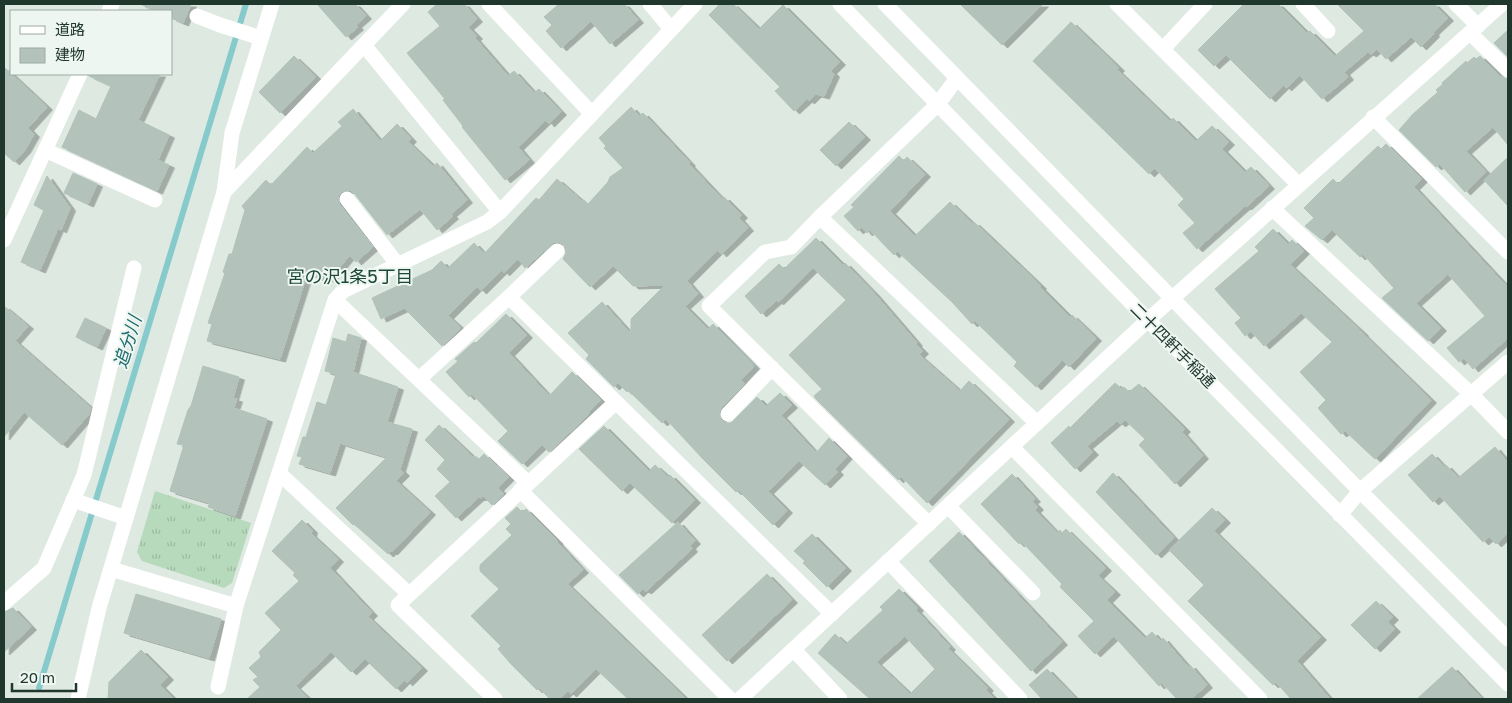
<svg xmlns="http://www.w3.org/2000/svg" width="1512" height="703" font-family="'Golos Text','Noto Sans JP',sans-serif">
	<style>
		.grass { fill: url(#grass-tufts) }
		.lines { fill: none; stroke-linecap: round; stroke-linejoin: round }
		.stream { stroke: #87cacc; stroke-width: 6 }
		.building { fill: #b3c3bb; stroke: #b1c2b9; fill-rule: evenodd; filter: url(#shadow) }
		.minor { stroke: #fff; stroke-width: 15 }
		.labels { text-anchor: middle; stroke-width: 4; stroke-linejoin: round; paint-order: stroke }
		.street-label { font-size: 16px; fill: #20372e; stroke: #eef6f1 }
		.neighbourhood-label { font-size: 18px; fill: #1d4839; stroke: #eef6f1 }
		.water-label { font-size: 18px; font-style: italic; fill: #1e6c70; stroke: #eef6f1 }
	</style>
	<defs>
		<pattern id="grass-tufts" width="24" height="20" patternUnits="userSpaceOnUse" patternTransform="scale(1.25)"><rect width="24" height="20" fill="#b7d9bc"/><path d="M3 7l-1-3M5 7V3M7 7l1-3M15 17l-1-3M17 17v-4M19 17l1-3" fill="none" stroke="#9dbba2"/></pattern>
		<filter id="shadow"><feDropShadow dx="5.5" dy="3" stdDeviation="0" flood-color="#0004"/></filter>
	</defs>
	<rect width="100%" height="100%" fill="#dee9e2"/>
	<!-- grass -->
	<polygon class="grass" points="155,491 251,523 232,583 224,588 142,561 137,552"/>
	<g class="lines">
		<!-- stream -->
		<polyline class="stream" points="39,688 246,4"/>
	</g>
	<!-- building -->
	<g class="building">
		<polygon points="140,4 191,4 183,23 171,18 171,11 156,11"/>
		<polygon points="317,4 355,4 366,16 356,25 358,27 346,37"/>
		<polygon points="437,4 464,4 477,19 468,27 477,36 475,38 508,76 514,71 534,93 539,89 561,112 549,124 546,120 518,147 529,160 505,180 462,127 463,126 443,100 445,99 407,53 440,26 428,12"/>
		<polygon points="559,4 624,4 638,20 610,44 591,21 561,48 546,31 552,25 544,17"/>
		<polygon points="720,4 733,4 759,29 783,5 840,62 831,71 834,74 824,96 816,94 809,101 807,99 794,111 775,91 780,87 709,15"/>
		<polygon points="960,4 1043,4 1002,45"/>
		<polygon points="1244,4 1278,4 1307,33 1310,31 1335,56 1364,31 1337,4 1434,4 1448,18 1433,32 1434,34 1421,47 1411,37 1386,59 1377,49 1371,54 1368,52 1344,72 1348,77 1322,99 1300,75 1286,88 1284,85 1270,99 1226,55 1214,66 1198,50"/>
		<polygon points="1071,22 1119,68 1117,70 1170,121 1173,118 1196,141 1212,126 1229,142 1222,149 1245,172 1251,167 1269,186 1246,207 1245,206 1197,249 1183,233 1195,223 1178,205 1184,199 1155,168 1149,174 1033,61"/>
		<polygon points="1508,30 1508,57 1494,43"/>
		<polygon points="294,56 316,77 280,113 259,92"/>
		<polygon points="1480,56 1501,77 1508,79 1508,145 1493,127 1466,151 1486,172 1465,192 1440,164 1436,167 1399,130 1413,114 1438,92 1436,90 1443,84 1442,83 1466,61 1467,63 1474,57 1476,59"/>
		<polygon points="4,67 47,107 28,128 34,134 25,150 14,162 4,153"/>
		<polygon points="89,74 160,74 138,120 169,135 158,160 169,165 157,191 62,147 79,110 96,119 111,86 89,76"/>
		<polygon points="631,107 639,116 643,113 690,163 689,164 722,199 724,197 742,215 739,218 748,228 721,254 718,250 687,281 698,294 685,306 708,329 713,324 754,366 741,380 744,384 721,408 719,412 721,420 726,423 731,423 757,397 766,406 780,393 792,405 781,415 816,453 829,438 847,456 835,469 838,472 825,485 799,461 768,491 787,510 773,525 738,490 736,492 703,459 666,419 662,423 628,390 627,392 618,383 614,387 586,359 589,355 568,333 602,302 631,334 631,319 665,285 633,286 613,266 590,287 563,259 566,253 564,245 559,242 554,242 525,268 518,259 504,273 502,270 481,291 477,287 448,316 461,328 442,346 404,308 381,319 372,298 432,270 441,261 448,268 474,243 484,254 536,198 539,200 557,179 582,201 584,200 588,204 608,182 610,177 623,168 604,148 606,146 599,138"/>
		<polygon points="353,109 380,141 397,124 411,139 408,142 433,166 437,163 467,200 451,214 453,216 437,230 420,209 387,235 354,193 350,190 342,191 338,196 339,204 373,247 356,262 350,255 330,279 315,277 308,271 280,359 207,341 212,324 208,323 225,273 223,272 229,254 232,254 245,210 242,206 266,180 271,185 307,147 313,153 342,126 338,122"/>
		<polygon points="849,122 865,137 836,166 820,150"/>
		<polygon points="1386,144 1422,179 1414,187 1508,288 1508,338 1473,369 1464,358 1459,362 1447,348 1485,316 1448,274 1416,303 1441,328 1428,341 1382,298 1394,288 1363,254 1360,257 1332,230 1322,240 1305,226 1314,218 1304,208 1333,179 1338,184 1378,146 1381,149"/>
		<polygon points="899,156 904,161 907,157 925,174 890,211 915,236 950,202 973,224 974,222 1041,286 1040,287 1070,317 1072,315 1096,338 1069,367 1062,360 1036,387 1014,366 1017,362 975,321 972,324 952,302 897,251 894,255 870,230 867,233 862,227 858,231 844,216 854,207 851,205"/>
		<polygon points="1508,157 1508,206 1484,180"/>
		<polygon points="73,173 97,184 88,204 64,193"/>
		<polygon points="47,176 70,208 61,230 58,228 40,270 21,262 44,210 34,205"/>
		<polygon points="1273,229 1288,244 1292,240 1304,251 1290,265 1363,333 1363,334 1431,400 1375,459 1345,431 1341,434 1318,408 1326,400 1300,372 1332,342 1301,313 1264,346 1251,331 1245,336 1235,323 1241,318 1215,289 1259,251 1255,247"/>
		<polygon points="816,238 843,265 845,263 874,293 917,343 916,344 923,351 919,355 960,391 969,381 1009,419 927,503 901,476 898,480 816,399 814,396 822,389 789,355 846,300 813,268 778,302 777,300 761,314 745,296 779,264 784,269"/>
		<polygon points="4,306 28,326 15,341 91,408 89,414 62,445 24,412 4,437"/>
		<polygon points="506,314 527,335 509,353 549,396 572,372 601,400 589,412 590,413 549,452 542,445 522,464 498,441 508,431 472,394 469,397 446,372 458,361 455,359 474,342 476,343"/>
		<polygon points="85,318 106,328 97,347 76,337"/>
		<polygon points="348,334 361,338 353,372 398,387 387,422 412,429 400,469 404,473 396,481 430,512 392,552 391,551 388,554 354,524 353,525 336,508 387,457 340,443 330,473 299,464 302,457 297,456 303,437 306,437 317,402 326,405 336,374 325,371 333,338 346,342"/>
		<polygon points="203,366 239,377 233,398 237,399 234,408 267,419 235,516 208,507 210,503 170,491 184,445 177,444 188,410 191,406"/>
		<polygon points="1115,383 1122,389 1124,387 1129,392 1139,384 1185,429 1182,432 1203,456 1175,484 1139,445 1145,439 1125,420 1120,424 1117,421 1087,446 1093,452 1075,469 1051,443 1069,426 1070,428"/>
		<polygon points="439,425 473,457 475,456 479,459 484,454 509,477 498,488 504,494 492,505 483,496 480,498 479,497 456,518 435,496 450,482 437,469 445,460 425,440"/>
		<polygon points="604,426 649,471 655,465 668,477 670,475 695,500 672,523 630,483 622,491 579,449"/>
		<polygon points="1495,447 1508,463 1508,533 1496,544 1489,537 1483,542 1440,496 1433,502 1408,475 1432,454 1444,467 1446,465 1458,478"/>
		<polygon points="1113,473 1174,538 1156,555 1096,492"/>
		<polygon points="1012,474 1035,499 1032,501 1038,507 1035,510 1057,533 1060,530 1062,533 1066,529 1106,568 1098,576 1115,592 1107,600 1145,638 1152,632 1160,641 1163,638 1188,667 1190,665 1207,685 1191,699 1177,699 1162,683 1159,686 1114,636 1095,654 1078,636 1094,621 1060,587 1062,584 1021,541 1019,544 981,504"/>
		<polygon points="517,507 522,512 526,509 558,541 557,542 583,570 567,584 686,699 628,699 596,669 571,694 568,691 560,699 550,699 539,688 537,690 511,664 498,649 501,646 471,616 499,589 480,571 480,565 512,535 506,529 511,524 505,518"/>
		<polygon points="1212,508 1225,520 1214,531 1321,637 1297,661 1330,699 1291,699 1276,682 1273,685 1188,601 1204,585 1169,550"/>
		<polygon points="302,520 312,530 311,534 338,559 330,568 372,613 368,617 422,668 407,683 405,680 396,689 365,659 351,672 331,652 295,686 309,699 247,699 260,687 253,680 258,677 249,668 261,657 259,652 281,630 265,613 299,581 293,575 295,573 272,551"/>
		<polygon points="678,522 695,541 690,546 692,549 646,591 643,589 638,594 619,575"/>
		<polygon points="959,532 1062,642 1031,671 929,561"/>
		<polygon points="812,534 846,568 827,587 803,563 805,561 794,551"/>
		<polygon points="767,574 792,600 727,661 702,635"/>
		<path d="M899 589 918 608 916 610 950 647 948 649 988 688 986 690 995 699H870L818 653 835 634 846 644 883 610 880 607ZM905 636 935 669 910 694 876 662Z"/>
		<polygon points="136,594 221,619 209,658 124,633"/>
		<polygon points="1376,601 1393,617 1388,622 1395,629 1375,649 1351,625"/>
		<polygon points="13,608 31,627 4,652 4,612"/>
		<polygon points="141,650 168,677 160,685 174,699 108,699 109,682"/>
		<polygon points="1452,667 1482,699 1417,699"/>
		<polygon points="1047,669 1076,699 1042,699 1029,685"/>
	</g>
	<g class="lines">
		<!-- minor -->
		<g class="minor">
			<polyline points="489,4 592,114"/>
			<polyline points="650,4 671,29"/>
			<polyline points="840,4 1148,320 1508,684"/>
			<polyline points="885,4 1360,491 1508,639"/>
			<polyline points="1117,4 1299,185"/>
			<polyline points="1303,4 1328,31"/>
			<polyline points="1456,4 1478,26"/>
			<polyline points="109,11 112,4"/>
			<polyline points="197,16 220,25 261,38"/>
			<polyline points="1470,33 1508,70"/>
			<polyline points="364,45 500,212"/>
			<polyline points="1163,49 1205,4"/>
			<polyline points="1373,117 1508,252"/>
			<polyline points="45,150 155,200"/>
			<polyline points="224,192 232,133 272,4"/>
			<polyline points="347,199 398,265"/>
			<polyline points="1272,208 1472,395 1508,432"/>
			<polyline points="820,217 1037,423"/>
			<polyline points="4,240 80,74"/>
			<polyline points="509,297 832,614"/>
			<polyline points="335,300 528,483"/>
			<polyline points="419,379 509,297 557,251"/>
			<polyline points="728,414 772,368"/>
			<polyline points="1012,447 1260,699"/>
			<polyline points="279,473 409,594"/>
			<polyline points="520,490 730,699"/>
			<polyline points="73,500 126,518"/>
			<polyline points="948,506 1033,593"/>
			<polyline points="1340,515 1360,491 1508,362"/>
			<polyline points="929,524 709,306 765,252 791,247 820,217 938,104 957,78"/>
			<polyline points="888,561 1020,699"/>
			<polyline points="111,569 236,606"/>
			<polyline points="4,603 44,568 84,475 134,268"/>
			<polyline points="794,650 840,699"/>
			<polyline points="218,687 236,606 335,300 343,291 487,222 500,212 695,4"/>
			<polyline points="78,699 99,608 224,192 403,4"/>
			<polyline points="495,699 398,605 616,402"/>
			<polyline points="740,699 1148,320 1502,4"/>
		</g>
	</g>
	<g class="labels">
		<!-- street labels -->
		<g class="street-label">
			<text transform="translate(1173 345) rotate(45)" y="6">二十四軒手稲通</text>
		</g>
		<!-- neighbourhood labels -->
		<g class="neighbourhood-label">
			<text x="350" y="283">宮の沢1条5丁目</text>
		</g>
		<!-- water labels -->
		<g class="water-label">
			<text transform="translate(128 342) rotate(-73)" y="6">追分川</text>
		</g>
	</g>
	<!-- border -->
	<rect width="1512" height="703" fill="none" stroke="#20372e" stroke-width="10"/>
	<!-- legend -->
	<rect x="10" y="10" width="162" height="65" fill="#eef6f1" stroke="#9caaa3"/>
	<rect x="20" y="26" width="25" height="8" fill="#ffffff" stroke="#9caaa3"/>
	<text x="55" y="35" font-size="15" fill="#20372e">道路</text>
	<rect x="20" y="48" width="25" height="15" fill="#b3c3bb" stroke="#9caaa3"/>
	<text x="55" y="60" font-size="15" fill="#20372e">建物</text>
	<!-- scale -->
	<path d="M12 683v8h64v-8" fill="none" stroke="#20372e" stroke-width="2.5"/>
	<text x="20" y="683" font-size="15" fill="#20372e" stroke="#eef6f1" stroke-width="4" paint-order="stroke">20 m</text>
</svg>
